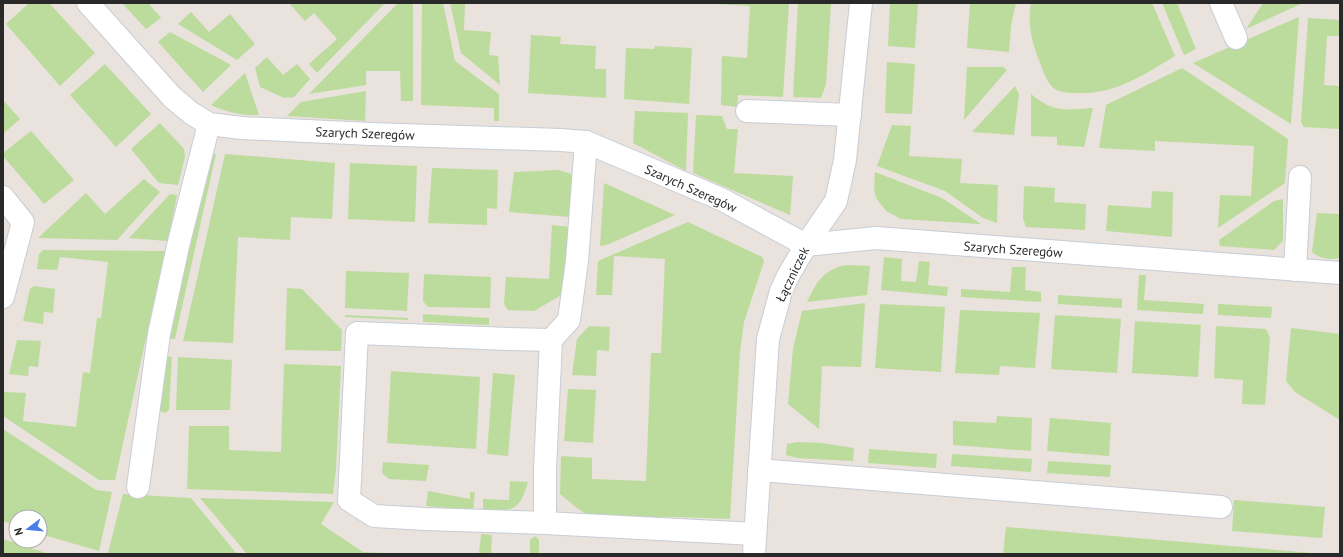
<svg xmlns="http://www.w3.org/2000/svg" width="1343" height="557" font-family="'PT Sans',sans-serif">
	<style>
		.green { fill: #bcdc9d }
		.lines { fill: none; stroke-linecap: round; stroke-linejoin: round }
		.street-casing { stroke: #c7cdd6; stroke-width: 24 }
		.street { stroke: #fff; stroke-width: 22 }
		.labels { text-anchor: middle; stroke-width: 3; stroke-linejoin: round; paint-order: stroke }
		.street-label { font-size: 13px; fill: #292929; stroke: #fff }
	</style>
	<rect width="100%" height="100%" fill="#eae2dc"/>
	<!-- green -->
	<g class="green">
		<polygon points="29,3 49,3 95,53 60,86 6,24"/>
		<polygon points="122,3 148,3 161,18 146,29"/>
		<polygon points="289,3 385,3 317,73 309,64 337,39 314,13 305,21"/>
		<polygon points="398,3 413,3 413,101 401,101 400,71 366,71 366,85 309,94"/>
		<polygon points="422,3 443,3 455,61 499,94 499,121 494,121 494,108 421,105"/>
		<polygon points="450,3 465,3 464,30 491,32 489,55 498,56 500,85 461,53"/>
		<polygon points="699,3 789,3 783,97 738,95 737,107 721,105 722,56 747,58 750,6"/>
		<polygon points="798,3 831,3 826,84 821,98 793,97"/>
		<polygon points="890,3 918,3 915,48 888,46"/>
		<polygon points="970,3 1016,3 1011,26 1009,52 967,48"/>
		<path d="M1031 3H1152L1175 56C1143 75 1115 95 1076 93 1069 93 1062 93 1055 89 1046 83 1043 70 1039 60 1032 43 1027 22 1031 3Z"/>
		<polygon points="1162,3 1177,3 1196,49 1184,55"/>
		<polygon points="1263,3 1303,3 1246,29"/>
		<polygon points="191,12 209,32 230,14 255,44 237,60 178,24"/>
		<polygon points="1299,17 1291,124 1193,63"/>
		<polygon points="1308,18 1340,20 1340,36 1327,36 1324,85 1340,86 1340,129 1304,127 1301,122"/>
		<polygon points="170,32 231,65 203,92 158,42"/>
		<polygon points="531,35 561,37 560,44 596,46 595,69 606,69 606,98 528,93"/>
		<polygon points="655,46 692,48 689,104 624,99 626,48 654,49"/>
		<polygon points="267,57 283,75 297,64 310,79 294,97 284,98 260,87 255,68"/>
		<polygon points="887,62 915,64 912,114 885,113"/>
		<polygon points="105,64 151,114 116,147 70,95"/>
		<polygon points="967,67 1003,67 1007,70 964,120"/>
		<polygon points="1182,68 1288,139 1285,183 1218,228 1220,195 1251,196 1254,146 1155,141 1155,151 1099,148 1106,105"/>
		<path d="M245 73 259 115C241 116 227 112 211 105Z"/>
		<polygon points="1015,86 1019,94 1014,135 972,132"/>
		<polygon points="366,91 365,121 287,116 301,102"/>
		<path d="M1031 94C1054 113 1065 110 1093 108L1084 147 1057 145V137L1031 136Z"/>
		<polygon points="3,100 20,119 3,134"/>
		<polygon points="635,111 688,113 686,171 633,143"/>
		<polygon points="696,115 722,116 727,129 738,129 734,173 793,176 790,215 693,173"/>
		<polygon points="160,123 184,149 185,157 178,185 159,183 131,149"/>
		<polygon points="892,125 911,126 909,156 962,159 960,183 998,185 997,223 983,218 945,191 877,166"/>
		<polygon points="31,131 74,180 44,204 3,156 3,153"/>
		<polygon points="212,154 216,154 175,339 168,339"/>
		<polygon points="225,154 335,163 332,219 291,217 290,240 238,237 233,343 183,341"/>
		<polygon points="350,163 417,166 415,222 348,219"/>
		<polygon points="432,168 498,170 497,209 487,208 487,225 428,223"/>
		<polygon points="559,170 571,174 573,182 570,217 509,212 514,172"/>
		<polygon points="875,172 942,198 981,224 901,219 886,211 876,198 874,189"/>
		<polygon points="144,179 160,192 117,240 38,238 86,193 105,214"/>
		<polygon points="604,183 675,215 609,244 600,246"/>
		<polygon points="1024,186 1055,188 1054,202 1086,204 1085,230 1026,227 1023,218"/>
		<polygon points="1152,191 1173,192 1172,237 1106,231 1108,205 1151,208"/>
		<polygon points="170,194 177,195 168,241 129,238"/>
		<polygon points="1283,199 1283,241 1274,250 1220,246 1219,240 1274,201"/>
		<path d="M1317 213 1340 214V258C1329 260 1321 259 1312 252Z"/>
		<polygon points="688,222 762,257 764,261 744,322 740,352 730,519 679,517 591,517 577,508 560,494 561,456 592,458 592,479 646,481 651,353 661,353 665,259 614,256 612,295 596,295 598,261"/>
		<polygon points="552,225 570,227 565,293 534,311 508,310 504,304 506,277 549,279"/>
		<polygon points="43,250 165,251 115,480 99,480 3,416 3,392 26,393 23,421 76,427 83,372 90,373 97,318 101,318 108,262 60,257 57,270 37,269 39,254"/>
		<polygon points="884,257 902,259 901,281 916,282 919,261 930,262 928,285 948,287 947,296 881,290"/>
		<path d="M847 265 870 266 867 295 807 302C817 282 823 269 847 265Z"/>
		<polygon points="1012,267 1026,267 1025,290 1041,292 1041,302 961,297 961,289 1010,292"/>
		<polygon points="346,271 409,273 407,311 345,308"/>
		<polygon points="424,274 491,277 490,308 428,307 423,301"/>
		<polygon points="1139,275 1146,275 1144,300 1204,304 1203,314 1137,310"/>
		<polygon points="34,286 55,289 53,313 44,312 43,324 23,321 30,289"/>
		<polygon points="287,288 302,289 342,330 341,351 285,350"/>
		<polygon points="1058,295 1122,299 1122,308 1058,304"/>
		<polygon points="865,303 861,367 822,366 819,429 788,404 793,349 802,311"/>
		<polygon points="880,304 945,307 941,372 875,368"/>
		<polygon points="1218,304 1272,307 1271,318 1218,315"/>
		<polygon points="960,310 1040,313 1035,368 1000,366 999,375 955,373"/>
		<polygon points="423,314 489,318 489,325 423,322"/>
		<polygon points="345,315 408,318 408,320 345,317"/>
		<polygon points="1055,315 1121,319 1117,373 1051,369"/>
		<polygon points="1135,321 1201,325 1198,377 1132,373"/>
		<polygon points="589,326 610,327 609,351 597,350 596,376 572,375 577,339"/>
		<polygon points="1216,326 1266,329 1270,338 1265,405 1242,404 1243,380 1214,378"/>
		<polygon points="1291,328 1340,334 1340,420 1295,392 1286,381"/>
		<polygon points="17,340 41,341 38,367 29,366 28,376 9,374"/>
		<polygon points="165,356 172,357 169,410 165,413 153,409"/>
		<polygon points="178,357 232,360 230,410 176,410"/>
		<polygon points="284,364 341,366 336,469 333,494 187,489 189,426 229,426 229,450 281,452"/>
		<polygon points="391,371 480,377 476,449 387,443"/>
		<polygon points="493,373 515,375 508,456 487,454"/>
		<polygon points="568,389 596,390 593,443 564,441"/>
		<polygon points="997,416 1032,418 1031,451 953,445 953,421 996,423"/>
		<polygon points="1050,418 1111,423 1109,456 1047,451"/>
		<polygon points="3,429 96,490 112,492 99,551 40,534 40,517 16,517 16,526 3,521"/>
		<polygon points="798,442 821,443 854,448 853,461 797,458 786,455 787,444"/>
		<polygon points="869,449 937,454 936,468 868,463"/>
		<polygon points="952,454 1032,459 1031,472 951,466"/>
		<polygon points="1048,461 1111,465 1110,477 1047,473"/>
		<polygon points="383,462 429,465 426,481 389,479 382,473"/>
		<path d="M510 481 528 482C520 511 512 512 483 510V499L509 500Z"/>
		<polygon points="428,491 470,499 470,492 475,492 473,510 426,506"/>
		<polygon points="123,494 191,498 237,554 108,553"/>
		<polygon points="200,498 334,502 321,524 363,552 409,554 247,554"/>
		<polygon points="1234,500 1325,507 1322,538 1232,531"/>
		<polygon points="1006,527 1324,554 1003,554"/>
		<polygon points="481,534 492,535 491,554 479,554"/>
		<polygon points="535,536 539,540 539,554 530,554 530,540"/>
		<polygon points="3,539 49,554 3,554"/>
	</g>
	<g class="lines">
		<defs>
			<g id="street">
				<polyline points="88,3 172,97 191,113 209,124 242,128 371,134 561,140 586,142 721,199 806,245 876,238 1340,273"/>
				<polyline points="1221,3 1236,38"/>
				<polyline points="747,111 850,115"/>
				<polyline points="3,197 23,222 3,297"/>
				<polyline points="1295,270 1300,177"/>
				<polyline points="551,340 545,469 545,523 425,519 374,516 349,500 357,333 509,339 551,340 569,320 577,261 586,142"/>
				<polyline points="759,470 1221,507"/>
				<polyline points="138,487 159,334 178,246 209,124"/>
				<polyline points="545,523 755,534"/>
				<polyline points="754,554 768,339 781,291 788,276 806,245 836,201 845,160 861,3"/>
			</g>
		</defs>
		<!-- street casing -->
		<use href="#street" class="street-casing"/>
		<!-- street -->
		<use href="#street" class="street"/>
	</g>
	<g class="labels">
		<!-- street labels -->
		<g class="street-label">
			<text transform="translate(365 133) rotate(2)" y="5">Szarych Szeregów</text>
			<text transform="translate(691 188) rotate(24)" y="5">Szarych Szeregów</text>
			<text transform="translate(1013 249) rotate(4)" y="5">Szarych Szeregów</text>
			<text transform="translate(792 274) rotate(-64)" y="5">Łączniczek</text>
		</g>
	</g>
	<!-- border -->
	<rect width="1343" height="557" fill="none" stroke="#292929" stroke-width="8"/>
	<!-- north arrow -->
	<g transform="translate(28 529) rotate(254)"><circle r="19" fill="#ffffff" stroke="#a9a9a9"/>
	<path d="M0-3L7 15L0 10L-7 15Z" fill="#497fea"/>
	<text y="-6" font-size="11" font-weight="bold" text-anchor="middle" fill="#292929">N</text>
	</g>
</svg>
